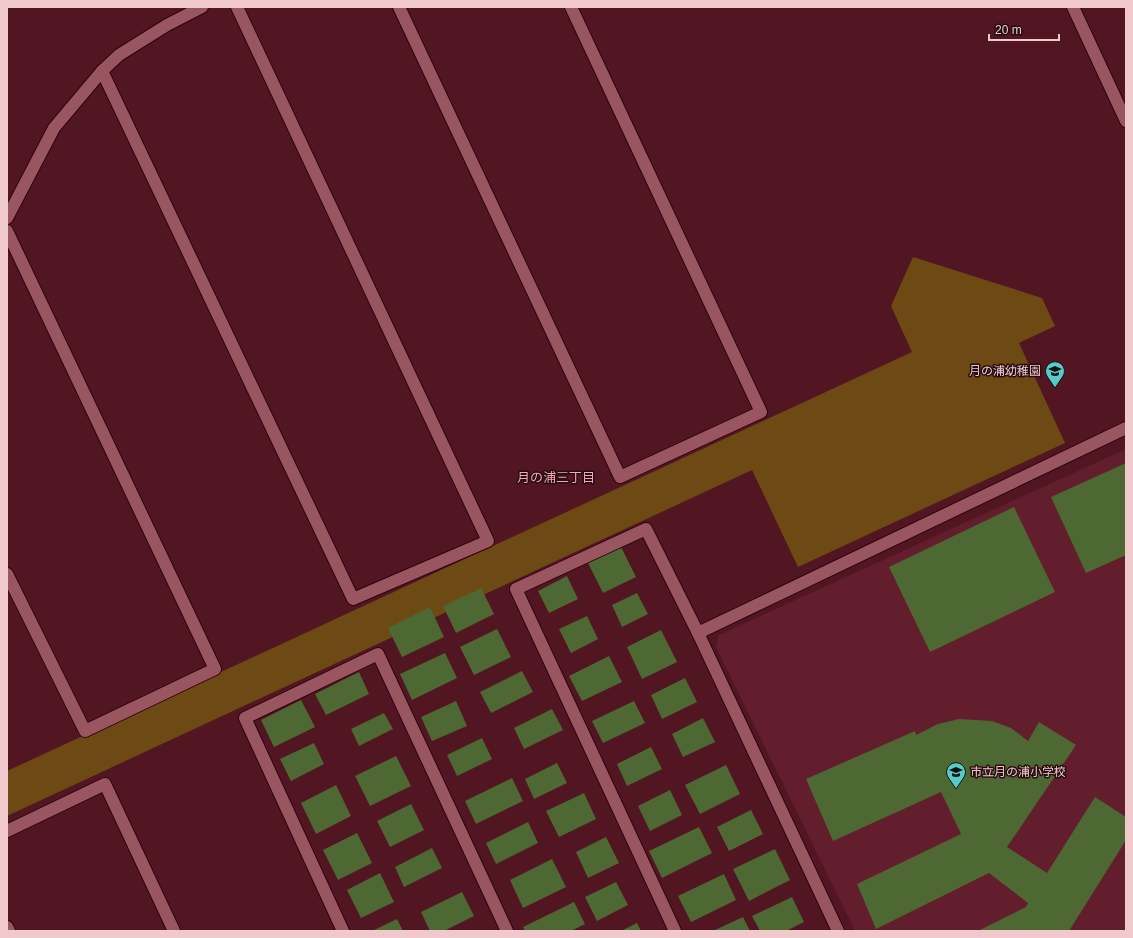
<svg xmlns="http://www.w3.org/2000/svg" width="1133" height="938" font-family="Helvetica,'Noto Sans JP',sans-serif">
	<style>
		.built { fill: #621e2c }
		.green { fill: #6d4914 }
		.building { fill: #4d6833 }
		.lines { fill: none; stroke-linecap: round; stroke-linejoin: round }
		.street-casing { stroke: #2f030e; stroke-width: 14 }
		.street { stroke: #9a5660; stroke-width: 12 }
		.labels { text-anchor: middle; stroke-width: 3; stroke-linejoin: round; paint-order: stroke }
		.poi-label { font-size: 12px; fill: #f0c9cd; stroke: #270d11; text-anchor: end }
		.neighbourhood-label { font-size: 13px; fill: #f4a8b1; stroke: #270d11 }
	</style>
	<rect width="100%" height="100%" fill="#521522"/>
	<!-- built -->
	<polygon class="built" points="1126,449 1126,931 855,931 716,647 719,635"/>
	<!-- green -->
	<polygon class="green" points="913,257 1042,298 1055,326 1019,343 1065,443 798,567 752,470 7,816 7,771 912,352 891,306"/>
	<!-- building -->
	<g class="building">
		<polygon points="1126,463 1126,555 1086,573 1051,497"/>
		<polygon points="1014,507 1055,592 930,652 889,567"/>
		<polygon points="620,545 636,577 603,593 587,561"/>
		<polygon points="567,576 578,599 549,613 538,591"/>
		<polygon points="481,588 494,614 456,633 443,606"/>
		<polygon points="637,593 648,614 622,627 612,605"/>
		<polygon points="430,607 444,637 402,657 388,628"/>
		<polygon points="587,616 598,639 571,653 559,629"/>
		<polygon points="497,629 511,657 474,675 460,647"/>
		<polygon points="661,630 677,662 642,679 627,647"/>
		<polygon points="445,653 457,678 412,700 400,674"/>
		<polygon points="609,656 622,682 582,701 569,676"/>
		<polygon points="522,671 533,692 491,713 480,692"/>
		<polygon points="359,672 369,694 326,715 315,694"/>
		<polygon points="685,678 697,702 662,719 651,695"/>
		<polygon points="301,700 315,727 274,747 261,720"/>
		<polygon points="456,701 467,726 432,741 421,717"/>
		<polygon points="634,701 645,723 603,743 592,721"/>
		<polygon points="552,709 563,730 524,749 514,728"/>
		<polygon points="384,713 393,729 359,746 351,729"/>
		<polygon points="703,718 715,742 683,757 672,734"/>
		<polygon points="959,719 992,721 1011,728 1028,741 1039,722 1076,745 1007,847 1047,873 1095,797 1126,817 1126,840 1069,931 978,931 1026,907 1028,903 989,873 876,929 857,884 961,834 941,792 833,841 806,779 915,731 916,735 938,724"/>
		<polygon points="482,738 492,759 457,776 447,755"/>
		<polygon points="314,743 324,764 291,781 280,759"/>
		<polygon points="651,747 662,769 627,786 617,764"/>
		<polygon points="396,756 411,786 370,806 355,776"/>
		<polygon points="557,763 567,783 534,799 525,779"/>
		<polygon points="726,765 740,794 700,814 685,785"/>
		<polygon points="512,778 523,801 476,824 465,801"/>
		<polygon points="336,785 351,816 316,834 301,803"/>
		<polygon points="670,790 682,815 650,831 638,806"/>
		<polygon points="584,793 596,819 559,837 546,811"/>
		<polygon points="411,804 424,830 390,847 377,821"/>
		<polygon points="751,810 763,834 729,851 717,827"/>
		<polygon points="528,822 538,843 496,864 486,843"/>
		<polygon points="699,827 712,853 662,878 649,851"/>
		<polygon points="357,833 372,863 338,880 323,850"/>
		<polygon points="606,837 619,863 588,878 576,852"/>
		<polygon points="432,848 442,868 404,887 395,867"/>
		<polygon points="775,849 790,880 749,901 733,869"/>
		<polygon points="552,859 566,887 523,908 510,880"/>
		<polygon points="380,873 394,902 361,918 347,890"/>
		<polygon points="724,874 736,900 691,922 678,896"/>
		<polygon points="616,882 628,905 597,921 585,897"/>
		<polygon points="462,892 474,916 444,931 430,931 421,912"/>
		<polygon points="792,897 804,922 786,931 760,931 752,916"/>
		<polygon points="574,902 585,924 571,931 525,931 523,927"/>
		<polygon points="743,917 750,931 713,931"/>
		<polygon points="397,919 403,931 372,931"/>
		<polygon points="637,923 641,931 621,931"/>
	</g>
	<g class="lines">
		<defs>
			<g id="street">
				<polyline points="399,7 620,477 761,412 571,7"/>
				<polyline points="1073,7 1126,121"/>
				<polyline points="102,71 353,599 488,541 237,7"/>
				<polyline points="7,218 54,128 102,71 119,55 167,25 202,7"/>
				<polyline points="7,231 215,669 85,731 7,574"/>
				<polyline points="698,633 1126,428"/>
				<polyline points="7,831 105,784 174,931"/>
				<polyline points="7,927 9,931"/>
				<polyline points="343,931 245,718 378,654 507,931"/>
				<polyline points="675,931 516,589 646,529 698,633 838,931"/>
			</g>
		</defs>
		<!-- street casing -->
		<use href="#street" class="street-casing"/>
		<!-- street -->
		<use href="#street" class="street"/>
	</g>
	<!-- icons -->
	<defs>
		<symbol id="school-pin" viewBox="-11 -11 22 30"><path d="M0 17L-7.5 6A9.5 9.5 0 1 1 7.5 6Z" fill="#53cdc9" stroke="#270d11"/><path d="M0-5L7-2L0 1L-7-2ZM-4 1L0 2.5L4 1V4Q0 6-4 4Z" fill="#111"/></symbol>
	</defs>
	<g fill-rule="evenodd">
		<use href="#school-pin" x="1044" y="360" width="22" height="30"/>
		<use href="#school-pin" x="945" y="761" width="22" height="30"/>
	</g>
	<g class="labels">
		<!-- poi labels -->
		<g class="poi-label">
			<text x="1041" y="375">月の浦幼稚園</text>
			<text x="970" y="776" text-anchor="start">市立月の浦小学校</text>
		</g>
		<!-- neighbourhood labels -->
		<g class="neighbourhood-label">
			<text x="556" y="482">月の浦三丁目</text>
		</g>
	</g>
	<!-- border -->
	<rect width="1133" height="938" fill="none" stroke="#f0c9cd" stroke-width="16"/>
	<!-- scale -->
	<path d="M989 34v6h70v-6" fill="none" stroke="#f0c9cd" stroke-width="2"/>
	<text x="995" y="34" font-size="12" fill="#f0c9cd" stroke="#270d11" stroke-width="3" paint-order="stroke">20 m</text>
</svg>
